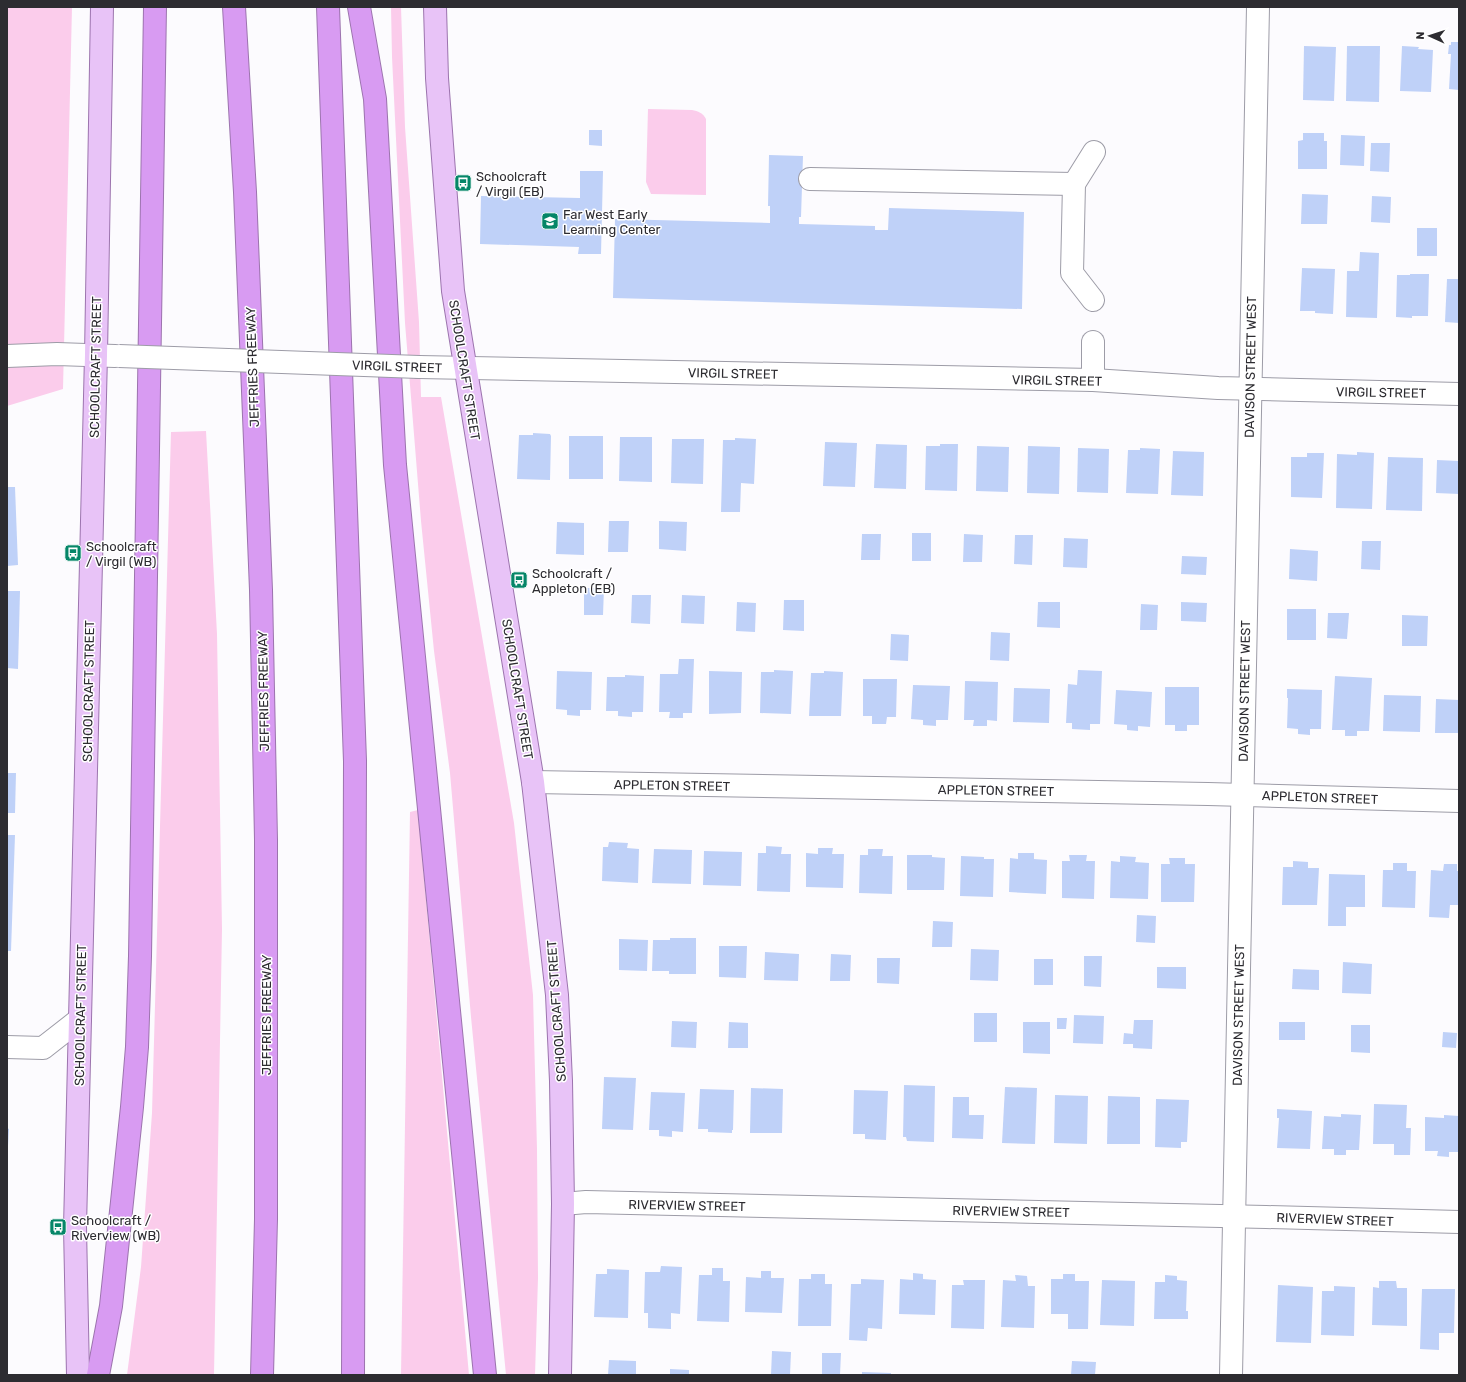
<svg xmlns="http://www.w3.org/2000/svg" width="1466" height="1382" font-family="Rubik,sans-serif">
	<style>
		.green { fill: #fbcceb }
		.building { fill: #bfd1f8 }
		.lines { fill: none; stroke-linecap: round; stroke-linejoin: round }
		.minor-casing { stroke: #9d9ca7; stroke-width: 24 }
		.major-casing { stroke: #9c74ae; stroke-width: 24 }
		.highway-casing { stroke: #9c74ae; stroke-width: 24 }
		.minor { stroke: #fff; stroke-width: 22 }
		.major { stroke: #e8c3f7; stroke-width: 22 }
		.highway { stroke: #d89bf2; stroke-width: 22 }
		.minor-bridge-casing { stroke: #9d9ca7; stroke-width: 24; stroke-linecap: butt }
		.minor-bridge { stroke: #fff; stroke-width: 22 }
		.labels { text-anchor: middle; stroke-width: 3; stroke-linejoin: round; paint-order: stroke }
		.poi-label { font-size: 13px; fill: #2d2c31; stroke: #fff; text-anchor: start }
		.street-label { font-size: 13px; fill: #2d2c31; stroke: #fff }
	</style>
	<rect width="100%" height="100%" fill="#fcfbfe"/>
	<!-- green -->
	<g class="green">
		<polygon points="7,7 72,7 63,389 7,406"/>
		<polygon points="391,7 401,7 405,127 419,322 421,397 441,397 514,823 533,995 537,1149 538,1278 535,1375 506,1375 471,1017 450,773 434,651 421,521 405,323 392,57"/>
		<path d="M648 109 692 110C698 111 703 113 706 119V195L651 194 646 182Z"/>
		<polygon points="206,431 217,634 222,929 214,1375 127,1375 141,1267 152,1113 171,432"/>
		<polygon points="418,810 469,1375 401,1375 410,812"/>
	</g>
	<!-- building -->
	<g class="building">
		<polygon points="1451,42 1459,42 1459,90 1449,89 1451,54 1448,54 1449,45 1451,45"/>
		<polygon points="1304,46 1336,47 1334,101 1303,100"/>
		<polygon points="1347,46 1380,46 1379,102 1346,101"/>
		<polygon points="1402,46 1419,47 1418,49 1433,50 1431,92 1400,91"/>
		<polygon points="589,130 602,130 602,146 589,145"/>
		<polygon points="1303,133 1324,133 1324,141 1327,141 1327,169 1298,169 1298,141 1303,140"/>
		<polygon points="1341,135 1365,136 1364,166 1340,165"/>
		<polygon points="1371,143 1390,143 1389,172 1370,171"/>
		<polygon points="769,155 803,156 801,217 799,217 799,224 875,226 875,230 888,230 889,208 1024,212 1022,309 613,298 615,219 770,223 770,206 768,206"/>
		<polygon points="580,171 603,171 601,254 578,254 579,247 480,244 481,196 580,198"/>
		<polygon points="1302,194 1328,195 1327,224 1301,224"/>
		<polygon points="1372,196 1391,197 1390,223 1371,222"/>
		<rect x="1417" y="228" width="20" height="28"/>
		<polygon points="1360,252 1379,253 1377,318 1346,317 1347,271 1359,271"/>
		<polygon points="1302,268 1335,269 1333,314 1315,313 1315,311 1300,311"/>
		<polygon points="1410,274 1429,274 1428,316 1412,316 1412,318 1396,317 1397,275 1410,275"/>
		<polygon points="1447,279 1459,279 1459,323 1445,322"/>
		<polygon points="533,433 550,434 551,436 550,480 517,479 519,435 533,435"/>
		<rect x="569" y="436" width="34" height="43"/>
		<polygon points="620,437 652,437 652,482 619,481"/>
		<polygon points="735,438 756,439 754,484 741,483 740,512 721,512 723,440 735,440"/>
		<polygon points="672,439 704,439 703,484 671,483"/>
		<polygon points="825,442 857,443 855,487 823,486"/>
		<polygon points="876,444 907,445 906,489 874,488"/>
		<polygon points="940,444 958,444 957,491 925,490 926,446 940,446"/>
		<polygon points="977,446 1009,447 1008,492 976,491"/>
		<polygon points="1028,446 1060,447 1059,494 1027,493"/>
		<polygon points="1078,448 1109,449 1108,493 1077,492"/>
		<polygon points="1140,448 1160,449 1158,494 1126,493 1128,450 1140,450"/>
		<polygon points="1173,451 1204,452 1203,496 1171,495"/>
		<polygon points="1357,452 1374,453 1372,509 1336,508 1337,454 1357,455"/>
		<polygon points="1307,453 1324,453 1322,498 1291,497 1291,457 1307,457"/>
		<polygon points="1388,457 1423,458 1422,511 1386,510"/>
		<polygon points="1437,460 1459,461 1459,494 1436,493"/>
		<polygon points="7,487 15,487 18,565 7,566"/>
		<polygon points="609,521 629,521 628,552 608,552"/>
		<polygon points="659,521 687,522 686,551 659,549"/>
		<polygon points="557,522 584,523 584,555 556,554"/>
		<rect x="912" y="533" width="19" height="28"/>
		<polygon points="862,534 881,534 880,560 861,560"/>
		<polygon points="964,534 983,535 982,562 963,562"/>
		<polygon points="1015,535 1033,535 1032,565 1014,564"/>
		<polygon points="1064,538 1088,539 1087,568 1063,567"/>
		<polygon points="1362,541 1381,541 1380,570 1361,569"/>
		<polygon points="1290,549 1318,551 1317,581 1289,579"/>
		<polygon points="1182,556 1207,557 1206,575 1181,574"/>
		<polygon points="584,588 604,588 603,615 584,615"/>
		<polygon points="7,591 20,591 18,669 7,668"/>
		<polygon points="632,595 651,595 650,624 631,623"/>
		<polygon points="682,595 705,596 704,624 681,623"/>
		<polygon points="784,600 804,600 804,631 783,630"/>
		<polygon points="737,602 756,603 755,632 736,631"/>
		<polygon points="1038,602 1060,602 1060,628 1037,627"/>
		<polygon points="1181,602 1207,603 1206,622 1181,621"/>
		<polygon points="1141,604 1158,605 1157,630 1140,630"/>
		<rect x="1287" y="609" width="29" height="31"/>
		<polygon points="1328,613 1349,613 1347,639 1327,638"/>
		<polygon points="1402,615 1428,616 1427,646 1402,646"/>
		<polygon points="991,632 1010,633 1009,661 990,660"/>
		<polygon points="891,634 909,635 908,661 890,660"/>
		<polygon points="679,659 694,659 692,713 683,713 683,718 669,718 670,712 659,712 660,674 678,674"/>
		<polygon points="774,670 793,671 791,714 760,713 761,672 774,672"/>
		<polygon points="1078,670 1102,671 1100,724 1090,724 1090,730 1072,729 1072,723 1066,723 1068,684 1077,685"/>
		<polygon points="557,671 592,672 591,710 580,710 580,716 567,715 567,710 556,709"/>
		<polygon points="709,671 742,672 741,713 709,714"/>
		<polygon points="824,671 843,672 841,716 809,716 811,673 824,673"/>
		<polygon points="625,675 644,676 643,712 632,712 632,717 618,716 618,711 606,711 607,677 625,677"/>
		<polygon points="1335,676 1372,678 1369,731 1357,731 1357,736 1345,736 1345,730 1332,730"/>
		<polygon points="863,679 897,679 896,717 887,717 886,724 872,724 872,716 863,716"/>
		<polygon points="965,681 998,682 997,721 987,720 987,726 973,726 974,720 964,720"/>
		<polygon points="913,685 950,686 948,720 936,720 936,726 923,725 923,720 911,719"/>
		<polygon points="1165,687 1199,687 1199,725 1187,725 1187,731 1175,731 1175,725 1165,725"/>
		<polygon points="1014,688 1050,689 1049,723 1013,722"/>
		<polygon points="1287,689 1322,690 1321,729 1310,729 1310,735 1298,734 1298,729 1287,728 1288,698 1287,698"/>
		<polygon points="1116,690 1152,692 1150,727 1138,726 1138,731 1127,730 1127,725 1114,724"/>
		<polygon points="1384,695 1421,696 1420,732 1383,731"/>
		<polygon points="1436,699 1459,700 1459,733 1435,733"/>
		<polygon points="7,773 16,773 15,813 7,813"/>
		<polygon points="7,835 15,835 11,951 7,951"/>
		<polygon points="609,842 628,843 627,848 639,849 638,883 602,881 603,847 608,847"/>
		<polygon points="766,846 782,847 781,854 791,854 790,892 757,891 758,853 766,853"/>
		<polygon points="818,848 833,848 832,854 844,854 843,888 806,887 806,853 818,854"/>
		<polygon points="654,849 692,850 691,884 652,883"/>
		<polygon points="868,849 883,849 882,856 893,856 892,894 859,893 860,855 868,855"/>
		<polygon points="704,851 742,852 741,886 703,885"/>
		<polygon points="1018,853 1034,853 1034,859 1047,860 1046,894 1009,892 1010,858 1018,859"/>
		<polygon points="907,855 932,855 932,857 945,858 944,890 907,890"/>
		<polygon points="1069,855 1087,855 1086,861 1095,861 1094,899 1062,898 1062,861 1070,861"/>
		<polygon points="961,856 984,857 984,859 994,859 993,897 960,896"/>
		<polygon points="1120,856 1136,857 1135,862 1149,863 1148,899 1110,898 1111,861 1120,862"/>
		<polygon points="1169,858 1185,858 1185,864 1195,864 1194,902 1161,902 1161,864 1170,864"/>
		<polygon points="1293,861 1308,862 1308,868 1319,868 1317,905 1282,905 1283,867 1293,867"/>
		<polygon points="1393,863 1407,863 1407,871 1416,871 1415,908 1382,907 1383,870 1393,870"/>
		<polygon points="1444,864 1457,864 1457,871 1459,871 1459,905 1450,905 1449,918 1429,917 1431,870 1443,871"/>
		<polygon points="1329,874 1365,875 1365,907 1346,907 1346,926 1328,926"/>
		<polygon points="1137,915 1156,916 1155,943 1136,942"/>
		<polygon points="933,921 953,922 952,947 932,947"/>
		<polygon points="670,938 696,938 696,974 669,974 669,971 652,971 653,940 670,940"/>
		<polygon points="619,939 648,940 647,971 619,970"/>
		<polygon points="719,946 747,946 746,978 719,977"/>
		<polygon points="971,949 999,950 998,981 970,980"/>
		<polygon points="765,952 799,954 798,981 764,980"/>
		<polygon points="831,954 851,955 850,981 830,981"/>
		<polygon points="1084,956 1102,956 1101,987 1084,986"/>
		<polygon points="877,958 900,958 899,984 877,983"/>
		<rect x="1034" y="959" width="19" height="26"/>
		<polygon points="1343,962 1372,964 1371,994 1342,993"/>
		<polygon points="1157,967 1186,967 1186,989 1157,988"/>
		<polygon points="1293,969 1319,970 1319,990 1292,989"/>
		<rect x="974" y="1013" width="23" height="29"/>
		<polygon points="1074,1015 1104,1016 1103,1044 1073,1043"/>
		<polygon points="1057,1018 1067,1018 1066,1029 1057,1029"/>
		<polygon points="1134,1020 1153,1020 1152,1049 1133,1048 1133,1044 1123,1044 1124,1033 1133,1034"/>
		<polygon points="672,1021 697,1022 696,1048 671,1047"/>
		<polygon points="729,1022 748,1023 748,1048 728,1048"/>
		<polygon points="1023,1022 1050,1022 1050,1054 1023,1053"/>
		<rect x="1279" y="1022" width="26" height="18"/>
		<polygon points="1351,1025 1370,1025 1370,1053 1351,1052"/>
		<polygon points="1443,1032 1457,1033 1456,1048 1442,1047"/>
		<polygon points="604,1077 636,1078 633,1130 602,1129"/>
		<polygon points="904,1085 935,1086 934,1142 907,1141 906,1137 903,1137"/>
		<polygon points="1005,1087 1037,1088 1035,1144 1002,1143"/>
		<polygon points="751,1088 783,1089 782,1133 750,1133"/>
		<polygon points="700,1089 734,1090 733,1130 732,1130 732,1133 708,1132 708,1129 698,1129"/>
		<polygon points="854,1090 888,1091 886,1140 865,1139 865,1134 853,1134"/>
		<polygon points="651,1092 685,1093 683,1132 672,1131 672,1137 659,1136 659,1130 649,1130"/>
		<polygon points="1055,1095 1088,1096 1087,1144 1054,1143"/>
		<polygon points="1108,1096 1140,1097 1140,1144 1107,1144"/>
		<polygon points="953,1097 969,1097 969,1115 984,1115 983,1139 952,1138"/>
		<polygon points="1156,1099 1189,1100 1187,1142 1181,1142 1181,1148 1155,1147"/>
		<polygon points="1374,1104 1407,1105 1406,1128 1411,1128 1410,1155 1394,1155 1394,1144 1373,1144"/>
		<polygon points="1277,1109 1312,1111 1310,1149 1277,1148 1279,1118 1277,1118"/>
		<polygon points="1341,1114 1361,1115 1359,1150 1346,1150 1346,1155 1334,1155 1334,1149 1322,1149 1324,1116 1341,1117"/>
		<polygon points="1444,1115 1459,1116 1459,1152 1449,1152 1449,1157 1437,1156 1438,1151 1425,1151 1425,1117 1444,1118"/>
		<polygon points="7,1128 9,1129 8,1146 7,1146"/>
		<polygon points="661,1266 682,1267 680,1314 671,1313 671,1329 648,1328 648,1313 644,1313 645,1272 660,1272"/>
		<polygon points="712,1268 723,1268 723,1281 730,1281 729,1322 697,1321 699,1275 712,1275"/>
		<polygon points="607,1269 629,1270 628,1318 594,1317 596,1274 607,1274"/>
		<polygon points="761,1271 771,1271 771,1278 784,1278 782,1313 745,1312 746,1277 761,1278"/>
		<polygon points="913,1273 923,1274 923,1279 936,1280 935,1315 899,1314 900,1279 913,1280"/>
		<polygon points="811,1274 825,1274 825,1284 832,1284 831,1326 798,1326 799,1279 811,1279"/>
		<polygon points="1063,1274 1075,1274 1075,1281 1089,1281 1088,1329 1068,1329 1068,1314 1051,1314 1051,1279 1063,1279"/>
		<polygon points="1015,1275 1027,1276 1028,1286 1035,1286 1034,1328 1001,1327 1003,1280 1016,1281"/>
		<polygon points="1165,1275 1177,1276 1177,1280 1187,1281 1186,1311 1188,1311 1188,1319 1154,1319 1155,1282 1165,1282"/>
		<polygon points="861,1279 884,1280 882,1329 868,1328 867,1341 849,1340 851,1284 861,1284"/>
		<polygon points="963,1280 985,1280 984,1329 951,1328 952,1285 964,1285"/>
		<polygon points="1102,1280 1135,1281 1134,1326 1100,1325"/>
		<polygon points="1379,1281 1396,1281 1397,1288 1407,1288 1407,1326 1372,1325 1373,1287 1379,1288"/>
		<polygon points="1278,1285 1313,1287 1311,1343 1276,1342"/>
		<polygon points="1334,1286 1355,1287 1354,1336 1321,1335 1322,1291 1334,1291"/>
		<polygon points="1422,1289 1455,1289 1454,1333 1439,1333 1439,1350 1420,1349"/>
		<polygon points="772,1351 791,1352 790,1375 771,1375"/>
		<polygon points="822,1353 841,1353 840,1375 822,1375"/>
		<polygon points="609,1360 636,1361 636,1375 608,1375"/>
		<polygon points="1072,1361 1096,1362 1095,1375 1071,1375"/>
		<polygon points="670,1369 689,1370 689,1375 670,1375"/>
		<polygon points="862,1372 891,1373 891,1375 862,1375"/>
	</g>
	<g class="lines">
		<defs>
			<g id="minor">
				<polyline points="810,179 1074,184"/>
				<polyline points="1093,300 1072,273 1074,184 1094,152"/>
				<polyline points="1093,342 1093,380"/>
				<polyline points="7,356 57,354 115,356"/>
				<polyline points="419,367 1093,380 1218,388 1459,394"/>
				<polyline points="533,782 1208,794 1459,801"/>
				<polyline points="7,1047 43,1048 80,1019"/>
				<polyline points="563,1204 586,1202 1266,1217 1459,1222"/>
				<polyline points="1231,1375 1258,7"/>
			</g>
			<g id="major">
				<polyline points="435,7 437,78 453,291 533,782 557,995 561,1081 563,1204 560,1375"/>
				<polyline points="78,1375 75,1227 96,355 102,7"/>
			</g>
			<g id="highway">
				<polyline points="234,7 245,192 261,590 266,840 266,1219 262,1375"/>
				<polyline points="328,7 355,761 353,1375"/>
				<polyline points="359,7 375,99 395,465 485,1375"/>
				<polyline points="98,1375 111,1306 132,1107 137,1047 140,956 155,7"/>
			</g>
		</defs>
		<!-- minor casing -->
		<use href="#minor" class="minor-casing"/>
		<!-- major casing -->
		<use href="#major" class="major-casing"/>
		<!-- highway casing -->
		<use href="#highway" class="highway-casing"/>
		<!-- minor -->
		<use href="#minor" class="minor"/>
		<!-- major -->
		<use href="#major" class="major"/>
		<!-- highway -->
		<use href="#highway" class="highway"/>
		<defs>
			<polyline id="minor-bridge" points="119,356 419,367"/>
		</defs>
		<!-- minor-bridge casing -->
		<use href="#minor-bridge" class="minor-bridge-casing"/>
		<!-- minor-bridge -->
		<use href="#minor-bridge" class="minor-bridge"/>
	</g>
	<!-- icons -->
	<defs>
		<symbol id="bus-square" viewBox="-11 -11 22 22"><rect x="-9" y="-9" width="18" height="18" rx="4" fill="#058668" stroke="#fff"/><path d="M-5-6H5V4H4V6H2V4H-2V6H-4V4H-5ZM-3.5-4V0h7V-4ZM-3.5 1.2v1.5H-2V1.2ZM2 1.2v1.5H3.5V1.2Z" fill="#fff"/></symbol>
		<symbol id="school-square" viewBox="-11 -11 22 22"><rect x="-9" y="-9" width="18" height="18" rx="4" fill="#058668" stroke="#fff"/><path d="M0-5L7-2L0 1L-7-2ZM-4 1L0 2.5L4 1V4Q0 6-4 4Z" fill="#fff"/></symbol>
	</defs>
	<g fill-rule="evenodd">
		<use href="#bus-square" x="453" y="173" width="20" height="20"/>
		<use href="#school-square" x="540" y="211" width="20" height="20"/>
		<use href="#bus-square" x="63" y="543" width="20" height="20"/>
		<use href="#bus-square" x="509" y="570" width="20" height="20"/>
		<use href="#bus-square" x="48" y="1217" width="20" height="20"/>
	</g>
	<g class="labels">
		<!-- poi labels -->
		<g class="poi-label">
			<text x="476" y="181">Schoolcraft<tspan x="476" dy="15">/ Virgil (EB)</tspan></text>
			<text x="563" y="219">Far West Early<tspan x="563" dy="15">Learning Center</tspan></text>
			<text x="86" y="551">Schoolcraft<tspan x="86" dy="15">/ Virgil (WB)</tspan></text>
			<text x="532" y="578">Schoolcraft /<tspan x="532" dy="15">Appleton (EB)</tspan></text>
			<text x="71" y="1225">Schoolcraft /<tspan x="71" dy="15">Riverview (WB)</tspan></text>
		</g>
		<!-- street labels -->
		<g class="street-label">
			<text transform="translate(397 366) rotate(2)" y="5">VIRGIL STREET</text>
			<text transform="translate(95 367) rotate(-89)" y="5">SCHOOLCRAFT STREET</text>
			<text transform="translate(252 367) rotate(-92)" y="5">JEFFRIES FREEWAY</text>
			<text transform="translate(1250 367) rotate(-89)" y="5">DAVISON STREET WEST</text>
			<text transform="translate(465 370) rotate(81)" y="5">SCHOOLCRAFT STREET</text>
			<text transform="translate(733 373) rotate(1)" y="5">VIRGIL STREET</text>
			<text transform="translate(1057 380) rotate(1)" y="5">VIRGIL STREET</text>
			<text transform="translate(1381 392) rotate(1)" y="5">VIRGIL STREET</text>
			<text transform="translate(518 689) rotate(81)" y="5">SCHOOLCRAFT STREET</text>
			<text transform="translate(88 691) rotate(-89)" y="5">SCHOOLCRAFT STREET</text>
			<text transform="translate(263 691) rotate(-91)" y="5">JEFFRIES FREEWAY</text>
			<text transform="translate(1244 691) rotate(-89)" y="5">DAVISON STREET WEST</text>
			<text transform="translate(672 785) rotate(1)" y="5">APPLETON STREET</text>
			<text transform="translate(996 790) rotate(1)" y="5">APPLETON STREET</text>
			<text transform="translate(1320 797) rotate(2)" y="5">APPLETON STREET</text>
			<text transform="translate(556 1011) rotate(-94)" y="5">SCHOOLCRAFT STREET</text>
			<text transform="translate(80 1015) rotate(-89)" y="5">SCHOOLCRAFT STREET</text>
			<text transform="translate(266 1015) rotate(-90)" y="5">JEFFRIES FREEWAY</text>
			<text transform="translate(1238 1015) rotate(-89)" y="5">DAVISON STREET WEST</text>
			<text transform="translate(687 1205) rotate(1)" y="5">RIVERVIEW STREET</text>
			<text transform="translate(1011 1211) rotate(1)" y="5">RIVERVIEW STREET</text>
			<text transform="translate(1335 1219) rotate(2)" y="5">RIVERVIEW STREET</text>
		</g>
	</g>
	<!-- border -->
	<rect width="1466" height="1382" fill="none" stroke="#2d2c31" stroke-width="16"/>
	<!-- north arrow -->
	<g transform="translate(1430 36) rotate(273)" stroke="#ffffff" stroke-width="3" paint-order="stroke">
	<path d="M0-3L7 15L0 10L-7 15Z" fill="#2d2c31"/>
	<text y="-6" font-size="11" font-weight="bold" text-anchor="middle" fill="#2d2c31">N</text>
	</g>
</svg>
